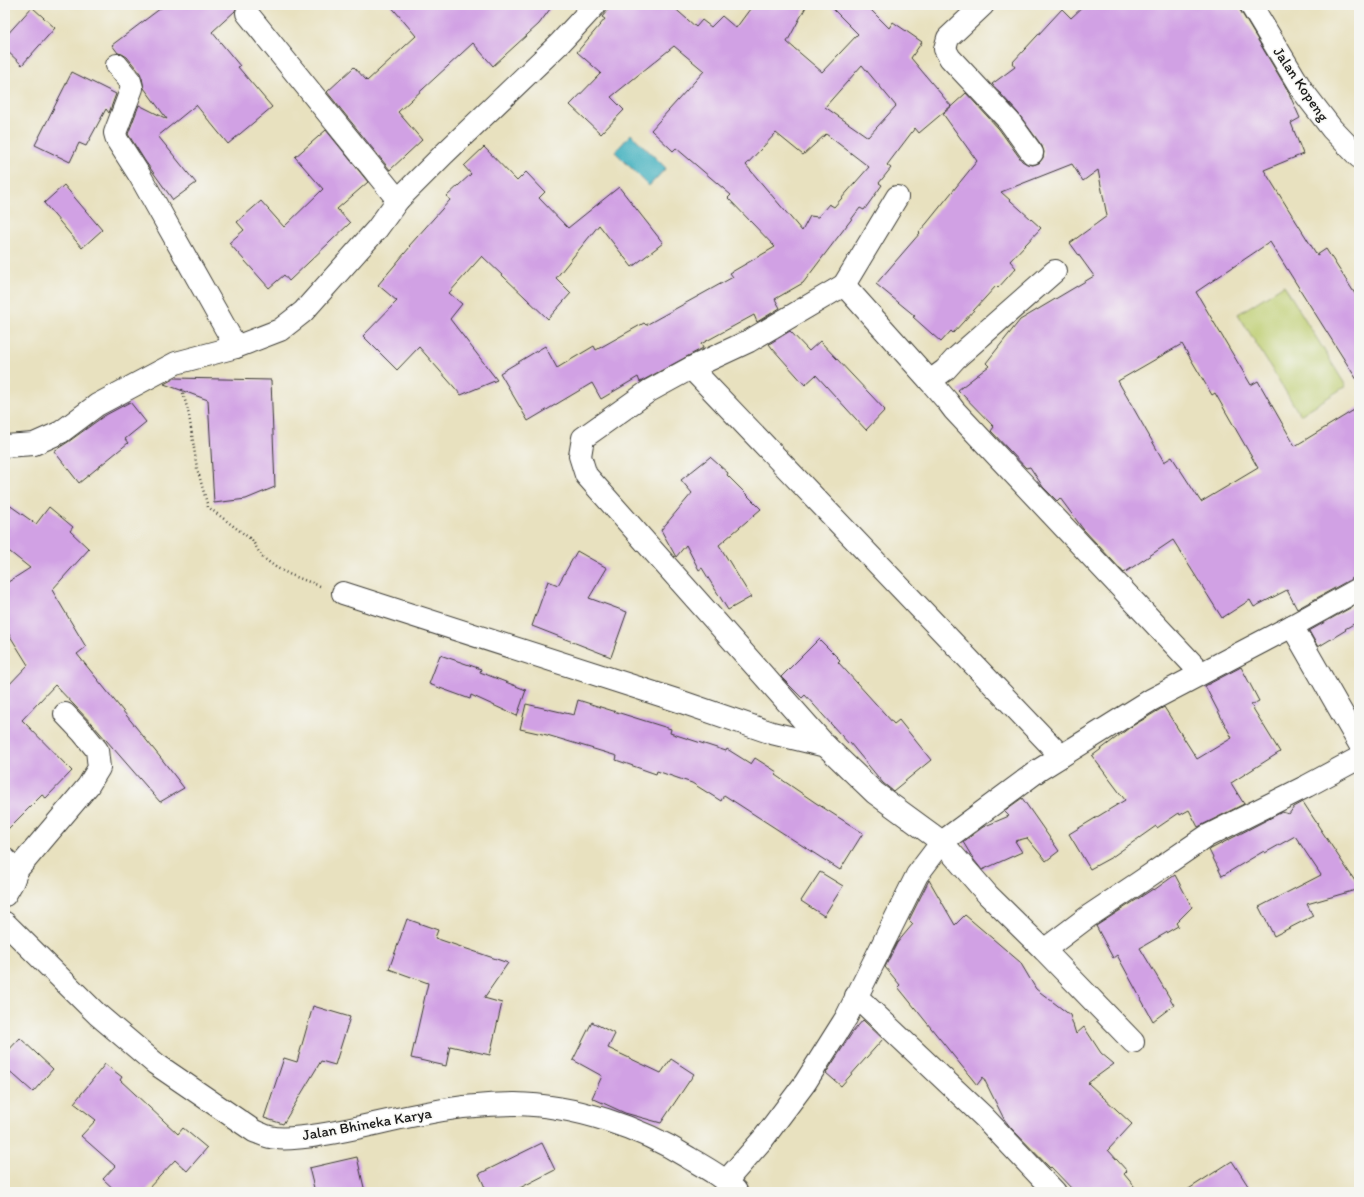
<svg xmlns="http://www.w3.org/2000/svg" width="1364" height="1197" font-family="Itim,sans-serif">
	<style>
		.green { fill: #bdcd6f; stroke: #6c7446 }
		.water { fill: #43b1bf; stroke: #30666e }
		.building { fill: #d1a1e4; fill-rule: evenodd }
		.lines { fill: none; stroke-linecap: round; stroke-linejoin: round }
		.minor-casing { stroke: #3b3a34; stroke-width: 24 }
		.path { stroke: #3b3a34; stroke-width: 2.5; stroke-dasharray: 1 3; stroke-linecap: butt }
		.minor { stroke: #fff; stroke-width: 22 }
		.labels { text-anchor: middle; stroke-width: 3; stroke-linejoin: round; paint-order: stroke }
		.street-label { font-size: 15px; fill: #1c1c1c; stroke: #f6f6f2 }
	</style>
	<rect width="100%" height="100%" fill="#f6f6f2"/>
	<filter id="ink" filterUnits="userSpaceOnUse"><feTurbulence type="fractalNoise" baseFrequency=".025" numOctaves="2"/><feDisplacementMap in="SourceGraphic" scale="8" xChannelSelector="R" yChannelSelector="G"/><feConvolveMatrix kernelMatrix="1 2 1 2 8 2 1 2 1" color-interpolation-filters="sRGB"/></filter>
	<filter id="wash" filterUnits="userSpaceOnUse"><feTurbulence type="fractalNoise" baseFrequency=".012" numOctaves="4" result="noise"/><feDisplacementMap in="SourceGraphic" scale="16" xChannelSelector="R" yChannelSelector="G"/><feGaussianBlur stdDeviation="0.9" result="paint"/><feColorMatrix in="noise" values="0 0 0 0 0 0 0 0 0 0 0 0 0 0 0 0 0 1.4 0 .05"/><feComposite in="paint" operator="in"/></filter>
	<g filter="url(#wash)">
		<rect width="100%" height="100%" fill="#e8e1bf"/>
		<!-- green -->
		<polygon class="green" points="1284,285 1346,386 1300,415 1238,314"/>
		<!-- water -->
		<polygon class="water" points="631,134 666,168 649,186 615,152"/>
		<g id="blocks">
			<!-- building -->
			<g class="building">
				<polygon points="165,5 238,5 235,11 212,32 240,66 238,67 272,107 228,144 196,105 158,136 196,183 173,200 145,161 128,134 139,105 167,119 144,88 142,78 140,73 127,57 122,54 118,53 112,45"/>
				<polygon points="390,5 553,5 539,24 493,66 473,43 398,112 422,140 390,170 327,92 354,67 367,81 416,36"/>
				<path d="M612 5H671L696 27 702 20 711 27 722 16 736 28 753 5H807L787 42 822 72 858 34 829 5H866L889 28 893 22 922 42 911 58 951 106 919 133 915 128 887 165 891 168 879 183 882 185 864 210 860 208 803 283 775 299 780 308 757 322 754 315 701 344 703 348 640 382 638 377 601 399 592 383 528 421 500 373 545 346 557 368 594 346 596 350 644 323 646 325 733 277 730 273 775 247 728 198 731 195 676 148 673 151 651 130 704 71 674 46 611 97 624 110 601 134 570 105 601 73 577 52 605 19 602 17ZM862 65 896 106 868 137 825 107ZM776 133 803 155 826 134 869 167 834 207 829 204 818 217 810 216 802 231 746 165Z"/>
				<path d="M1085 5H1237L1287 89 1300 118 1291 123 1303 154 1264 170 1317 255 1326 249 1359 300V383L1270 242 1196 292 1251 385 1258 381 1295 446 1359 407V577L1353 578 1297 609 1287 590 1254 607 1250 600 1222 618 1173 540 1124 573 1083 529 1060 498 1057 501 1043 487 1030 467 1026 468 991 431 994 427 958 390 989 366 986 363 1020 320 1094 276 1070 243 1107 216 1098 170 1083 181 1072 164 1001 192 1041 228 1010 261 1016 268 998 288 996 286 953 333 951 331 941 342 913 317 915 316 876 284 920 233 919 232 927 223 977 161 943 114 966 93 999 129 1022 161 1027 164 1033 165 1039 163 1043 158 1044 152 1042 146 1018 113 992 84 1015 67 1012 63 1062 9 1071 18ZM1182 344 1212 395 1215 393 1258 468 1201 502 1172 457 1164 462 1118 381Z"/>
				<polygon points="32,7 55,28 22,65 5,49 5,37"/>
				<polygon points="72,72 116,94 109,113 106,109 86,146 79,143 70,162 35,145"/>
				<polygon points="326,130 368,182 337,209 350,223 289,281 284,275 269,288 229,243 244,230 237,222 261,201 284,227 323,189 295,157"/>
				<polygon points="484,147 517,181 526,172 545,192 539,198 568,228 619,187 663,243 632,267 599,225 556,278 571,293 548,319 482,256 449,293 462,304 450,319 497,380 461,395 419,347 397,370 363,336 397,301 378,285 410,247 409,246 450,200 447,196 471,174 464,166"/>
				<polygon points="64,185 102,230 82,248 44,203"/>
				<polygon points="790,331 809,351 820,341 885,410 866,430 816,375 805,385 772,348 769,344"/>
				<polygon points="175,378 271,380 275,487 246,499 214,503 208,400 164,384"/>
				<polygon points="130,402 146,422 125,439 128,443 79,483 54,451 68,442 104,416"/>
				<polygon points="710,457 728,473 727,475 761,509 719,545 751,597 728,610 702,568 699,570 686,545 676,557 661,530 692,493 681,480"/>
				<polygon points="5,502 36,524 49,507 73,527 70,531 89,549 52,590 86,647 77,654 164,762 184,788 160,802 93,725 55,685 22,720 72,771 46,798 42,795 5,832 5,689 28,665 5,628 5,584 30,568 5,548"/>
				<polygon points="577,551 607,568 589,598 627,612 611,657 532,626 548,581 558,585"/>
				<polygon points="1359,603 1359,621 1345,629 1346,630 1318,647 1309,631"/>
				<polygon points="819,639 840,660 838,662 894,724 899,720 931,760 893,791 883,783 850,743 849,744 805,695 802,698 781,677"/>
				<polygon points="440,655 481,669 480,672 526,690 517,716 471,695 470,699 429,684"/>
				<polygon points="1241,667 1259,701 1251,705 1280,752 1231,783 1244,804 1198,827 1189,810 1180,815 1179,813 1157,828 1156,826 1112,857 1090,869 1069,834 1125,800 1092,756 1129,728 1164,707 1197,759 1232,738 1205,686"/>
				<polygon points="578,700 671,729 670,733 726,751 727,749 751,764 755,758 777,772 775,775 816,803 863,833 840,870 724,795 721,801 692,783 657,771 656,774 616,760 617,756 547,735 520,729 526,704 574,715"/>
				<polygon points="1022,798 1059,851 1046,861 1027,838 1015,841 1022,852 982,870 974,860 963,842 983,827 1009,816 1004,811"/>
				<polygon points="1303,802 1316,822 1319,823 1317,824 1359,887 1359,889 1307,904 1313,916 1274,936 1259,907 1321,875 1295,836 1265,853 1264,851 1222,876 1209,850 1282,812 1289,814 1294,807"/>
				<polygon points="820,872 843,886 824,916 801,901"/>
				<polygon points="1175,875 1192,907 1176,923 1178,926 1140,948 1174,1005 1153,1021 1117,955 1113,958 1096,926 1153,889 1154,890"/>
				<polygon points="929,880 955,925 965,915 1020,962 1036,989 1070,1015 1076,1034 1084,1027 1101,1053 1114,1064 1088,1083 1132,1124 1108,1150 1127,1171 1124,1174 1139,1192 1075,1192 1051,1167 1050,1168 1011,1128 1004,1119 983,1077 977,1085 898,987 900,985 885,967 897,943 913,924 909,920"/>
				<polygon points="407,919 438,930 435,938 508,963 484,998 502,1003 490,1055 450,1046 446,1066 411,1058 428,983 389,969"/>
				<polygon points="313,1006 350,1017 335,1065 321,1061 283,1124 264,1118 284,1058 297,1062"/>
				<polygon points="863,1020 883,1039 841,1086 826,1073 852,1033"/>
				<polygon points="592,1022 615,1034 608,1048 661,1073 671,1059 694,1074 661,1123 625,1113 592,1098 602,1076 573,1060"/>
				<polygon points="20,1038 53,1069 33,1092 5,1067 5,1054"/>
				<polygon points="105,1064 122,1077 120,1080 178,1134 183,1128 207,1148 187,1171 175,1160 145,1192 117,1192 103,1179 115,1166 81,1136 96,1120 74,1103"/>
				<polygon points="542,1143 555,1170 512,1192 487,1192 479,1174"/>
				<polygon points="357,1157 365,1192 315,1192 309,1168"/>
				<polygon points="1232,1161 1252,1192 1184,1192"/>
			</g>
		</g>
	</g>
	<g filter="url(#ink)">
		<use href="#blocks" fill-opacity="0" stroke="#3b3a34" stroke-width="1"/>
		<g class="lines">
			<defs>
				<g id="minor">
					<polyline points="983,5 948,38 945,49 950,58 1009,121 1032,153"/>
					<polyline points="1251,5 1302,90 1332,129 1359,157"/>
					<polyline points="247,13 398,200"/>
					<polyline points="117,65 130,81 132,88 115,133 117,140 140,176 236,347"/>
					<polyline points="1055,271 955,359 945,370 930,381 948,402 954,410 1201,673"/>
					<polyline points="844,285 930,381"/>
					<polyline points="691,368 1061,756"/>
					<polyline points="5,446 34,444 61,432 97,405 176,363 236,347 280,330 303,312 377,229 398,200 444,154 560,43 595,5"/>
					<polyline points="343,593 679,701 772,733 826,746 875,793 942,842 988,895 1044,950 1089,916 1140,882 1207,836 1307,786 1359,758"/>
					<polyline points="1292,626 1359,743"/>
					<polyline points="826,746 586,475 580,456 583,438 649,391 691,368 749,341 844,285 897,197"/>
					<polyline points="5,859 17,870 13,881 5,895"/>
					<polyline points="17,870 88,786 99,768 97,750 83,733 65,714"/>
					<path d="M5 923 97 1014 156 1064 254 1131C259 1133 265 1136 270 1137 281 1140 293 1138 304 1137 342 1133 379 1122 416 1115 449 1108 482 1104 515 1104 574 1105 640 1127 689 1158 706 1168 723 1177 736 1191"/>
					<polyline points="1044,950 1133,1042"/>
					<polyline points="856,996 984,1117 1055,1192"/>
					<polyline points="726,1181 763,1139 805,1083 846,1018 917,875 942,842 1039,770 1151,700 1292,626 1359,589"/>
				</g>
			</defs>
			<!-- minor casing -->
			<use href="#minor" class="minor-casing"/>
			<!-- path -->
			<polyline class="path" points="182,389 189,415 197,468 208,507 252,540 262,557 277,568 291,575 320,586"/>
			<!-- minor -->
			<use href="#minor" class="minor"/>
		</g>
	</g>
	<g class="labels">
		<!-- street labels -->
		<g class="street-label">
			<text transform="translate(1301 84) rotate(56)" y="5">Jalan Kopeng</text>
			<text transform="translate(367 1124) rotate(-10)" y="5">Jalan Bhineka Karya</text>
		</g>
	</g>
	<!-- margin -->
	<rect width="1364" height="1197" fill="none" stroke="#f6f6f2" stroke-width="20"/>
</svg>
